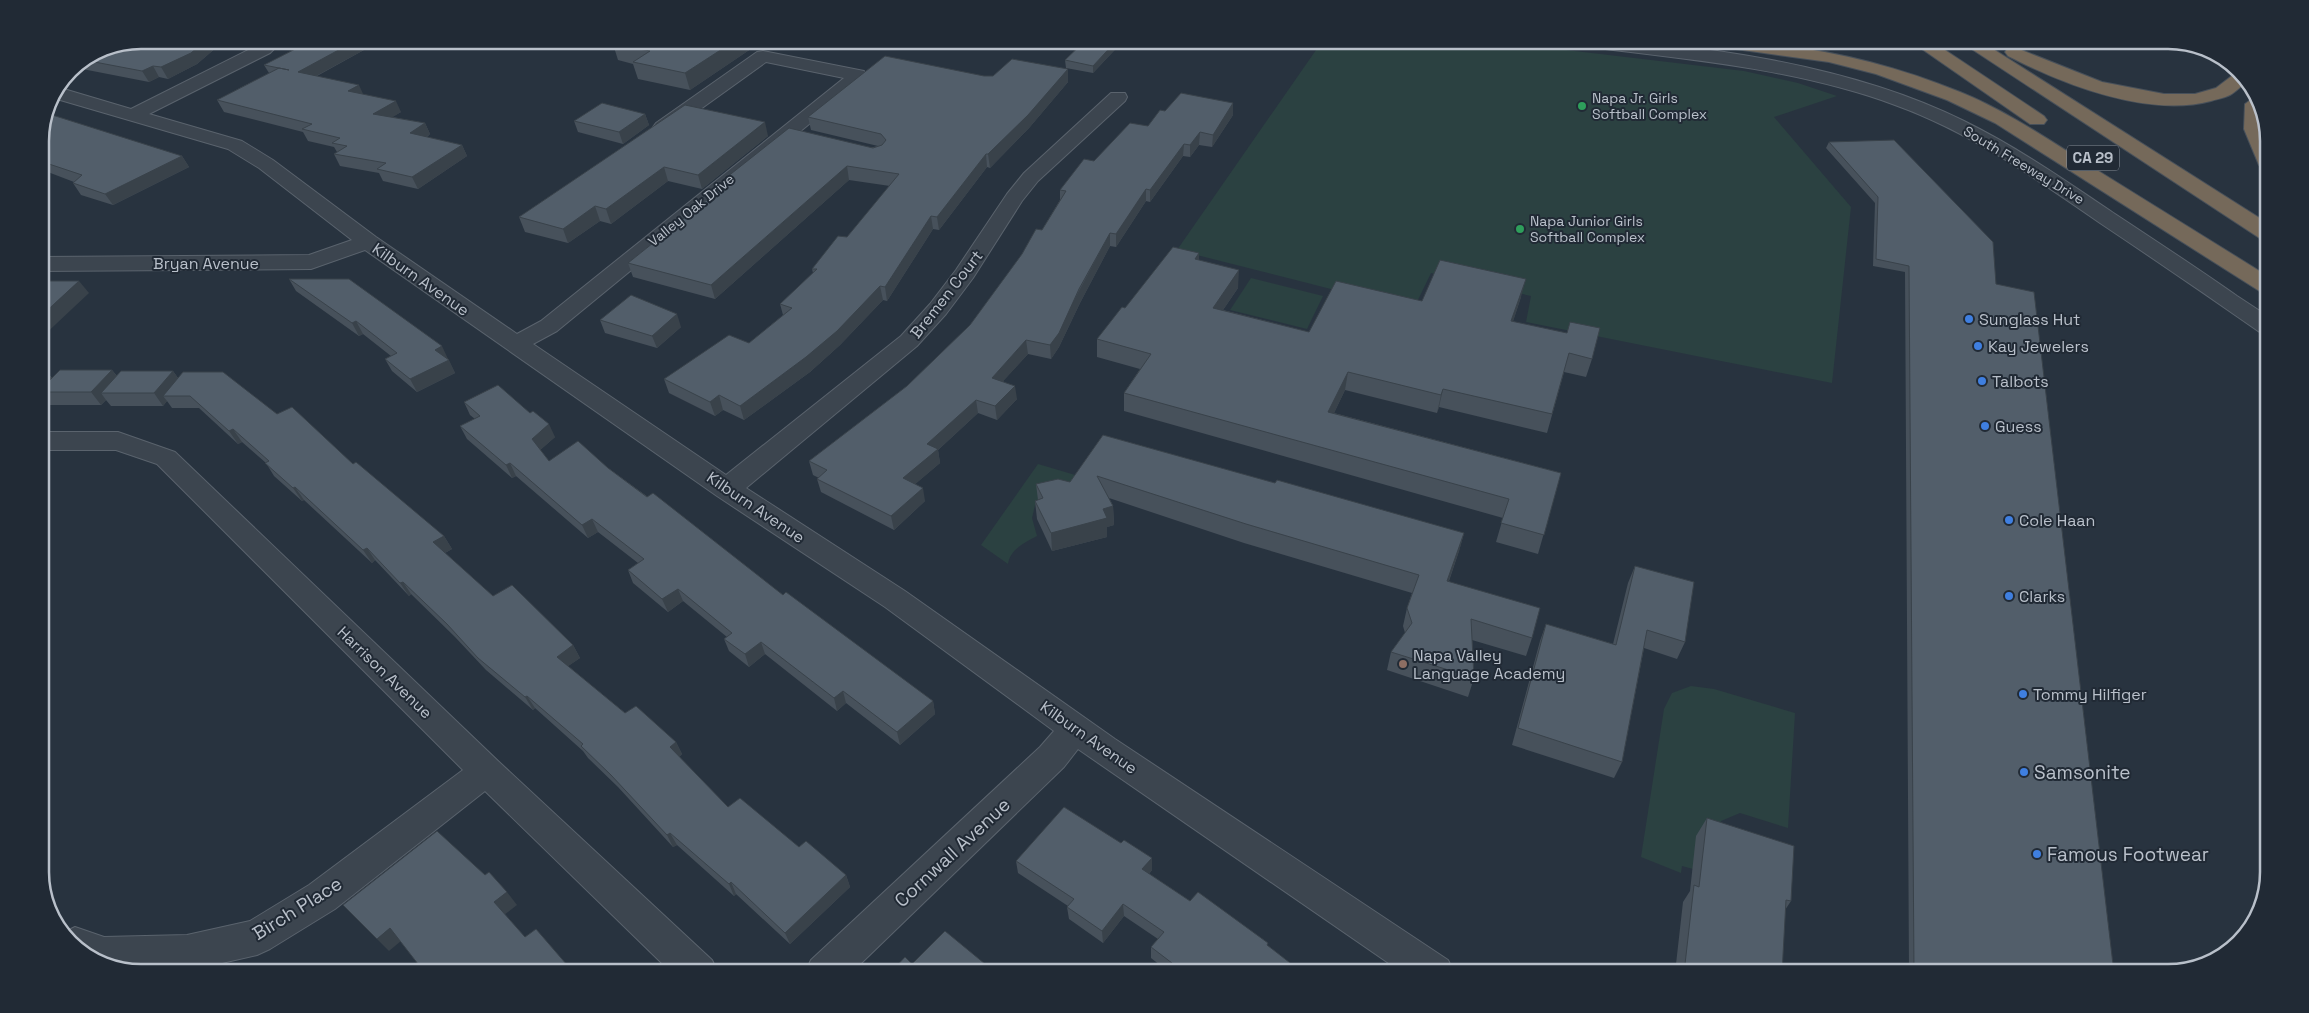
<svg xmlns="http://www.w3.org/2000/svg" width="2309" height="1013" font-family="'Space Grotesk',sans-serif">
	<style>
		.green { fill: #2b4141 }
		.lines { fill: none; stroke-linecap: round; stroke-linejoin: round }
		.minor-casing { stroke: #5a636d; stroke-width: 2 }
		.highway-casing { stroke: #47505a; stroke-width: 2 }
		.minor { fill: #3c454f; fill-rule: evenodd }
		.highway { fill: #75695a; fill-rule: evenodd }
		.wall { fill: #47515b }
		.shaded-wall { fill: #39424a }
		.building { fill: #525e6a; stroke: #39424a }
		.leisure-dot { fill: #2e9e5b; stroke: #212a35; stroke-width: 2 }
		.shop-dot { fill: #3f7fe0; stroke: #212a35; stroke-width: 2 }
		.education-dot { fill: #8d6e63; stroke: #212a35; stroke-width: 2 }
		.labels { text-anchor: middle; stroke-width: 4; stroke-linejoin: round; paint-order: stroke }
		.far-poi-label { font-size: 14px; fill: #b9c0ca; stroke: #212a35; text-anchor: start }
		.far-street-label { font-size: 14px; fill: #b9c0ca; stroke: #212a35 }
		.shield { fill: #212a35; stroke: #8b939d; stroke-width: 1 }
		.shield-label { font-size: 15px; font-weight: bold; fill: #b9c0ca }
		.street-label { font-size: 16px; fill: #b9c0ca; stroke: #212a35 }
		.poi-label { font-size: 16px; fill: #b9c0ca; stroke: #212a35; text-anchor: start }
		.near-poi-label { font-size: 19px; fill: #b9c0ca; stroke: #212a35; text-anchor: start }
		.near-street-label { font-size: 19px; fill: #b9c0ca; stroke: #212a35 }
		.rim { fill: none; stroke: #b9c0ca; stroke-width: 2.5 }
	</style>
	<rect width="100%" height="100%" fill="#28333f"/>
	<!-- green -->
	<g class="green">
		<polygon points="1323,40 1481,40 1744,71 1798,83 1837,96 1774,117 1851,207 1832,383 1526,322 1531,296 1431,273 1417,302 1382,302 1177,250"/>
		<polygon points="1251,278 1323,296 1307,329 1230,310"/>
		<path d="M1038 464 1082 477 1036 501 1032 518 1037 536C1026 542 1010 549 1008 564L981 545Z"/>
		<polygon points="1691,686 1714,689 1795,713 1788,828 1740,813 1721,821 1720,844 1697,836 1693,869 1682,866 1681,873 1641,857 1664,709 1672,693"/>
	</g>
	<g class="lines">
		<defs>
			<g id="minor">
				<polygon points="264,40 283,40 270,53 149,114 242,141 273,160 376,237 517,334 541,321 844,78 766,62 670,131 656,131 653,127 656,123 757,52 763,51 864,71 867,75 864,79 557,331 533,344 726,475 901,336 930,304 956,270 1007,194 1024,173 1111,93 1125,93 1127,97 1125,101 1038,181 1022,201 973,278 946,314 917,346 746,488 905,591 1115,739 1448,960 1454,973 1403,973 1078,749 1064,767 851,973 805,973 811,960 1040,747 1054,731 885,607 717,496 365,250 311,269 40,271 40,257 309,255 352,240 259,168 228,149 50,97 57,87 131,109 258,45"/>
				<path d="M1564 40C1689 40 1852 65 1964 121 2017 147 2066 181 2115 214 2156 241 2197 268 2237 296L2269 317V335L2261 333C2208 296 2154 259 2100 223 2035 178 1970 132 1895 105 1792 67 1681 59 1573 45L1567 44Z"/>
				<polygon points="40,432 118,432 175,452 498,761 712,960 718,973 672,973 485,791 335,909 270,949 257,955 187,971 136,972 102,965 61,934 75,927 104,937 187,935 250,921 309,885 463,770 157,464 116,450 40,450"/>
			</g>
			<g id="highway">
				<path d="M1698 40C1788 40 1877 58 1960 92 2007 111 2049 140 2092 167 2151 204 2210 240 2269 277V294L2261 292 1995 123 1947 100 1876 74 1829 62 1707 45 1701 44Z"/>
				<polygon points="1909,40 1930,40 2044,116 2047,120 2044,124 2030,124"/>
				<polygon points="1958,40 1979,40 2269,224 2269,240 2261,239"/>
				<path d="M2014 47 2102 82 2164 94H2195L2216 88 2237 72 2247 81C2242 85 2236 92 2230 95 2224 98 2217 99 2211 101 2148 118 2063 84 2008 56L2005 52 2008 48Z"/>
				<polygon points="2256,96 2269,141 2269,171 2262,169 2259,165 2244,129 2245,104"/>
			</g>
		</defs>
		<!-- minor casing -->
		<use href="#minor" class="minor-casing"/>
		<!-- highway casing -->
		<use href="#highway" class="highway-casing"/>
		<!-- minor -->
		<use href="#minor" class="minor"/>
		<!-- highway -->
		<use href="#highway" class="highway"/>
	</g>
	<!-- wall -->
	<g class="wall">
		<polygon points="148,40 225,40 197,64 168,79 159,77 149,82 72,67 102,48 143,44"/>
		<polygon points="310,40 387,40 378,46 373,45 317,76 363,94 401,112 392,117 425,123 430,134 427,137 462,145 467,156 418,189 383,181 379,173 340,166 334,154 337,152 334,147 308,141 303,132 224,112 217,100 269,73 264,65 305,44"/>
		<polygon points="764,40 690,90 638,79 633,64 618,60 613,44"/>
		<polygon points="1086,40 1124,40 1093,73 1066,68 1065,60"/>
		<polygon points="984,76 1068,82 1029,128 990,168 987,167 939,230 933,229 887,301 883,300 840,345 810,372 744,420 723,410 715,416 669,393 664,379 749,343 783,315 780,304 813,273 812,269 847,237 890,186 849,180 715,299 633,277 628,263 724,186 722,181 878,146 811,130 808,117"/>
		<polygon points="1233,103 1233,115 1212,147 1199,145 1190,157 1183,156 1150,202 1146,201 1116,247 1110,246 1080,303 1059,347 1051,359 1028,354 1003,381 1017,399 997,420 978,413 938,450 940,463 915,484 925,501 894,530 821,492 817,479 819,478 813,475 809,461 907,386 970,325 1042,230 1060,200 1060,190 1094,161 1148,126 1165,111"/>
		<polygon points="685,105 768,136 702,189 668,181 611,224 600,221 568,243 525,232 519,217"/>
		<polygon points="645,114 649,125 623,144 578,132 574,121"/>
		<polygon points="40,134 182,156 189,167 113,205 81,195 73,183 74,182 40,169"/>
		<polygon points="1829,142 1996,284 2114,973 1909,973 1905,272 1873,266 1875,203 1826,148"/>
		<polygon points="1199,260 1238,288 1223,310 1309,332 1422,301 1521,297 1513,321 1592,359 1586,377 1564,372 1547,433 1439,407 1437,413 1345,390 1334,413 1561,473 1538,554 1496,542 1503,518 1124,411 1124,393 1140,369 1097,357 1097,339 1125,308"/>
		<polygon points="289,279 448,359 455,373 417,392 392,371 385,359 391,356 363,334 359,336 296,291"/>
		<polygon points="600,320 681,327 657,348 605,333"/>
		<polygon points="112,370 117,376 173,371 178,378 277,414 353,464 444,536 452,549 445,553 493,596 573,645 580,658 568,666 625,713 676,742 682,754 679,757 728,807 799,847 846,875 850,887 790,944 736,894 734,896 677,845 673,847 618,787 588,758 583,751 535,708 533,710 486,670 455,637 411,594 409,596 375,560 372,563 304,500 302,501 274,476 266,463 242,442 238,444 199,408 172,408 167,401 163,406 111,406 106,400 101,405 48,405 43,399 40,402 40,372 47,372 52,378"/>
		<polygon points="464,402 555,437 540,450 549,461 608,468 783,595 933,701 935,714 900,745 846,703 837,711 765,654 749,667 729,651 724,639 727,637 683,601 668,612 633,583 628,570 638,563 598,532 588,538 516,476 512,478 467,439 460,426 475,419 470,415"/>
		<polygon points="1103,435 1275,483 1464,533 1459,551 1449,581 1532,638 1526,656 1472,640 1474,678 1468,697 1387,670 1391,652 1405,633 1403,626 1407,608 1412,593 1244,543 1109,498 1113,506 1114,525 1107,527 1107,537 1052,551 1037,519 1035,501 1038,500 1036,484 1070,482"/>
		<polygon points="1635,566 1685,642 1677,659 1644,648 1622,762 1614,778 1512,745 1540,641 1546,624 1613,644 1628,583"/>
		<polygon points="1707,818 1791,901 1785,910 1782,973 1675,973 1683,902 1690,891 1696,836"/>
		<polygon points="1016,861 1152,870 1149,874 1190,901 1268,946 1303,973 1170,973 1151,958 1151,947 1158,939 1124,916 1103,943 1069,919 1067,907 1068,906 1018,873"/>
	</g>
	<!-- shaded-wall -->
	<g class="shaded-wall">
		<polygon points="206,40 225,40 197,64 168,79 161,67"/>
		<polygon points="357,40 370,40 373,45 303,83 298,72"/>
		<polygon points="375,40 387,40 378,46"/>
		<polygon points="736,40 764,40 690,90 685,73"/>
		<polygon points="1117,40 1124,40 1093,73 1093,66"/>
		<polygon points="153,66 159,77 149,82 142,71"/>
		<polygon points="1068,69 1068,82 1029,128 990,168 988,154"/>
		<polygon points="359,85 364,96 348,91"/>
		<polygon points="396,101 401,112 378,126 373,114"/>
		<polygon points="1233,103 1233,115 1212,147 1213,135"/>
		<polygon points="645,114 649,125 623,144 619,132"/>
		<polygon points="765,122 768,136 702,189 698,175"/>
		<polygon points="425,123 430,134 415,145 410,133"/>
		<polygon points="1200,132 1199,145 1190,157 1190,145"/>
		<polygon points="1184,144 1183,156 1150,202 1150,190"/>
		<polygon points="462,145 467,156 418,189 412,177"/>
		<polygon points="986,154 987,167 939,230 937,217"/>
		<polygon points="182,156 189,167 113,205 105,194"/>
		<polygon points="847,166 849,180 715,299 711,285"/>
		<polygon points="664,167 668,181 611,224 606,209"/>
		<polygon points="1146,189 1146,201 1116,247 1116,234"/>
		<polygon points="595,206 600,221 568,243 563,229"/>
		<polygon points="931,216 933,229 887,301 885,287"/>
		<polygon points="1110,233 1110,246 1080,303 1059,347 1051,359 1050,345"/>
		<polygon points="1199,253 1199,271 1195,259"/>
		<polygon points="1239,270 1238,288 1212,326 1213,308"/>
		<polygon points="1526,279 1521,297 1507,340 1511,321"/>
		<polygon points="79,281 89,293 40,339 40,317"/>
		<polygon points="880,286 883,300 840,345 810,372 744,420 740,406"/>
		<polygon points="677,314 681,327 657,348 652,336"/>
		<polygon points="356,321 363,334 359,336 352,323"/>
		<polygon points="1026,340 1028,354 994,391 992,378"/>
		<polygon points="442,346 448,359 442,362 435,350"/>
		<polygon points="449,360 455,373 417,392 410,379"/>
		<polygon points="112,370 122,383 101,393 106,400 101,405 91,392"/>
		<polygon points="173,371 182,384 163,396 167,401 163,406 154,393"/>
		<polygon points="47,372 57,385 40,392 40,379"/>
		<polygon points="1348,372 1345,390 1326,430 1328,412"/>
		<polygon points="1015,386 1017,399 997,420 995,406"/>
		<polygon points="1443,389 1439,407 1437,413 1441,395"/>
		<polygon points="40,395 43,399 40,402"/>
		<polygon points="719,395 723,410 715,416 710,402"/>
		<polygon points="976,400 978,413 938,450 940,463 906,492 903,478 927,444"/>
		<polygon points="549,424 555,437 538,452 532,439"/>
		<polygon points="233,429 242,442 238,444 229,431"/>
		<polygon points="510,463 516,476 512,478 506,465"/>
		<polygon points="295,487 304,500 302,501 293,488"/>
		<polygon points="923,488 925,501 894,530 891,516"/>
		<polygon points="1113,506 1114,525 1107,527 1107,537 1052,551 1051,533 1103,509"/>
		<polygon points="592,519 598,532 588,538 582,525"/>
		<polygon points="1464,533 1459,551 1442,600 1447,581"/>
		<polygon points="444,536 452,549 441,555 433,542"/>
		<polygon points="367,548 375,560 372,563 363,550"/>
		<polygon points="403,582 411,594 409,596 400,583"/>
		<polygon points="678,589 683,601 668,612 662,599"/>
		<polygon points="761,642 765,654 749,667 745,654"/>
		<polygon points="573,645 580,658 564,669 557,657"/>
		<polygon points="843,691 846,703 837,711 834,698"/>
		<polygon points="527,696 535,708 533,710 525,697"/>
		<polygon points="933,701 935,714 900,745 897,732"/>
		<polygon points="676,742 682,754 676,760 670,747"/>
		<polygon points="670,833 677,845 673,847 667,835"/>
		<polygon points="1152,858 1152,870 1143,881 1142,869"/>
		<polygon points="846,875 850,887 790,944 785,933"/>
		<polygon points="731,882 736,894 734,896 729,884"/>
		<polygon points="507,892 517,905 504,915 494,902"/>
		<polygon points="1123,904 1124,916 1103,943 1102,931"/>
		<polygon points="390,928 401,941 389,951 377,939"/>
	</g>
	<!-- building -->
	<g class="building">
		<polygon points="148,40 206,40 191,53 161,67 153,66 142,71 84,60 102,48 131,42 143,44"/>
		<polygon points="310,40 357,40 298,72 359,85 348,91 396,101 373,114 425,123 410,133 462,145 412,177 377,169 386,163 334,154 347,146 332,143 340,138 302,129 312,124 217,100 279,68 289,70 264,65 305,44"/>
		<polygon points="620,40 736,40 685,73 633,62 650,51 613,44"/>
		<polygon points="1086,40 1117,40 1093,66 1065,60"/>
		<polygon points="885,56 984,76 993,76 1012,59 1068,69 1028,115 988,154 986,154 937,217 931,216 885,287 880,286 837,331 806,357 740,406 719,395 710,402 664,379 729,335 749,343 792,308 780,304 817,269 812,269 838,236 847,237 899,174 847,166 711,285 628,263 728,183 722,181 789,128 873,148 882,145 886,140 881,134 808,117"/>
		<polygon points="1181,93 1233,103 1213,135 1200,132 1190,145 1184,144 1150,190 1146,189 1116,234 1110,233 1079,289 1059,333 1050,345 1026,340 992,378 1015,386 995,406 976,400 927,444 938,449 903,478 923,488 891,516 817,479 827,470 809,461 907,386 970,325 1022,254 1036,229 1042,230 1066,191 1060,190 1084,159 1094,161 1130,123 1148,126 1160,110 1165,111"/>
		<polygon points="602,103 645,114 619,132 574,121"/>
		<polygon points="685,105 765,122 698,175 664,167 606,209 595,206 563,229 519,217"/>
		<polygon points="46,113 182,156 105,194 73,183 82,175 40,161 40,134"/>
		<polygon points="1894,140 1993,242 1996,284 2034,292 2114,973 1914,973 1909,266 1876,259 1878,197 1829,142"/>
		<polygon points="1173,247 1199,253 1195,259 1239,270 1213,308 1309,332 1336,281 1422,301 1440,260 1526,279 1511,321 1567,333 1570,322 1600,328 1592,359 1569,353 1552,414 1443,389 1441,395 1348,372 1328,412 1561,473 1544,535 1501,523 1509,499 1124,393 1151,354 1097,339 1122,307 1125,308"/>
		<polygon points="289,279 349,279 442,346 435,350 449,360 410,379 385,359 397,353 356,321 352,323"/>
		<polygon points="41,281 79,281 40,317 40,282"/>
		<polygon points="631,295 677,314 652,336 600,320"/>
		<polygon points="60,370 112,370 91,392 40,392 40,390"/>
		<polygon points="121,371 173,371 154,393 101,393"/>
		<polygon points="40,372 47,372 40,379"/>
		<polygon points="183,372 223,372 277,414 292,407 353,464 356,462 444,536 433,542 493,596 512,585 573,645 557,657 625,713 636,706 676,742 670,747 728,807 740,798 799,847 806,841 846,875 785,933 731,882 729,884 670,833 667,835 611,775 581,746 583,744 527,696 525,697 478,658 447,624 403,582 400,583 367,548 363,550 295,487 293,488 265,463 269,461 233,429 229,431 190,396 163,396"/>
		<polygon points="498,385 530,413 533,411 549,424 532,439 549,461 578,441 608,468 647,497 653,493 783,595 786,592 933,701 897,732 843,691 834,698 761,642 745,654 724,639 732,633 678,589 662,599 628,570 644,559 592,519 582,525 510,463 506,465 460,426 480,416 464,402"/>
		<polygon points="1103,435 1275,483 1277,480 1464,533 1447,581 1540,608 1532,638 1471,619 1474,678 1391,652 1412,623 1407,608 1419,575 1246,524 1097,476 1113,506 1103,509 1107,518 1051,533 1035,501 1043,498 1036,484 1058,479 1070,482"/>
		<polygon points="1635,566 1694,582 1685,642 1647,630 1622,762 1518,728 1546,624 1616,645"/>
		<polygon points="1064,807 1121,843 1124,840 1152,858 1142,869 1190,901 1198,892 1268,943 1267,945 1303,973 1185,973 1151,947 1164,932 1123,904 1102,931 1067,907 1074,899 1016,861"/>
		<polygon points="1707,818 1794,846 1791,901 1786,900 1782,973 1684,973 1694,885 1699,887"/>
		<polygon points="437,831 485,875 489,872 507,892 494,902 525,937 536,929 574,973 425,973 390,928 377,939 343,905"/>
		<polygon points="945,931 996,973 890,973 905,957 912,964"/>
		<polygon points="1009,967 1016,973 1003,973"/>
	</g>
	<!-- markers -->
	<g class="leisure-dot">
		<circle cx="1582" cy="106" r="5"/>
		<circle cx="1520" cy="229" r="5"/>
	</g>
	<g class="shop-dot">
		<circle cx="1969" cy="319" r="5"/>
		<circle cx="1978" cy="346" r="5"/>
		<circle cx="1982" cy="381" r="5"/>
		<circle cx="1985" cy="426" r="5"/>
		<circle cx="2009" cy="520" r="5"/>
		<circle cx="2009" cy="596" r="5"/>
		<circle cx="2023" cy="694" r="5"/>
		<circle cx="2024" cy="772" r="5"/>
		<circle cx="2037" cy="854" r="5"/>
	</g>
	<circle class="education-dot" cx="1403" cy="664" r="5"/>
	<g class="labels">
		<!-- far-poi labels -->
		<g class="far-poi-label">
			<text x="1592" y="103">Napa Jr. Girls<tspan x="1592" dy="16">Softball Complex</tspan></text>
			<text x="1530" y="226">Napa Junior Girls<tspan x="1530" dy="16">Softball Complex</tspan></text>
		</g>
		<!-- far-street labels -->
		<g class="far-street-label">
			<text transform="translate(2024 165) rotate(31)" y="5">South Freeway Drive</text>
			<text transform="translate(691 210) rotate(-39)" y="5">Valley Oak Drive</text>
		</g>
		<!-- shield labels -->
		<rect class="shield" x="2067" y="145.5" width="52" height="25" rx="4"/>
		<g class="shield-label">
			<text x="2093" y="163">CA 29</text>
		</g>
		<!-- street labels -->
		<g class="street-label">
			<text x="206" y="269">Bryan Avenue</text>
			<text transform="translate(421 279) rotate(35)" y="6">Kilburn Avenue</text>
			<text transform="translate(946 294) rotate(-52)" y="6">Bremen Court</text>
			<text transform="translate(756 507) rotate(34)" y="6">Kilburn Avenue</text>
			<text transform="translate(385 672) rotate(44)" y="6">Harrison Avenue</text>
			<text transform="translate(1089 737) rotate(35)" y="6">Kilburn Avenue</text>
		</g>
		<!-- poi labels -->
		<g class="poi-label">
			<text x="1979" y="325">Sunglass Hut</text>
			<text x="1988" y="352">Kay Jewelers</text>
			<text x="1992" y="387">Talbots</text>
			<text x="1995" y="432">Guess</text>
			<text x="2019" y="526">Cole Haan</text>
			<text x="2019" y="602">Clarks</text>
			<text x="1413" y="661">Napa Valley<tspan x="1413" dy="18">Language Academy</tspan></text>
			<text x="2033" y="700">Tommy Hilfiger</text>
		</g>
		<!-- near-poi labels -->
		<g class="near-poi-label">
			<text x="2034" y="779">Samsonite</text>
			<text x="2047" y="861">Famous Footwear</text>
		</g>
		<!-- near-street labels -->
		<g class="near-street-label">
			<text transform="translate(952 852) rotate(-43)" y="7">Cornwall Avenue</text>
			<text transform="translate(297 908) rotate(-32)" y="7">Birch Place</text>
		</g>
	</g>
	<!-- crop -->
	<path d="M0 0H2309V1013H0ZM141 49H2168A92 92 0 0 1 2260 141V872A92 92 0 0 1 2168 964H141A92 92 0 0 1 49 872V141A92 92 0 0 1 141 49Z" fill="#212a35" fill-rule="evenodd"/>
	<path class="rim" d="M141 49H2168A92 92 0 0 1 2260 141V872A92 92 0 0 1 2168 964H141A92 92 0 0 1 49 872V141A92 92 0 0 1 141 49Z"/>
</svg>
